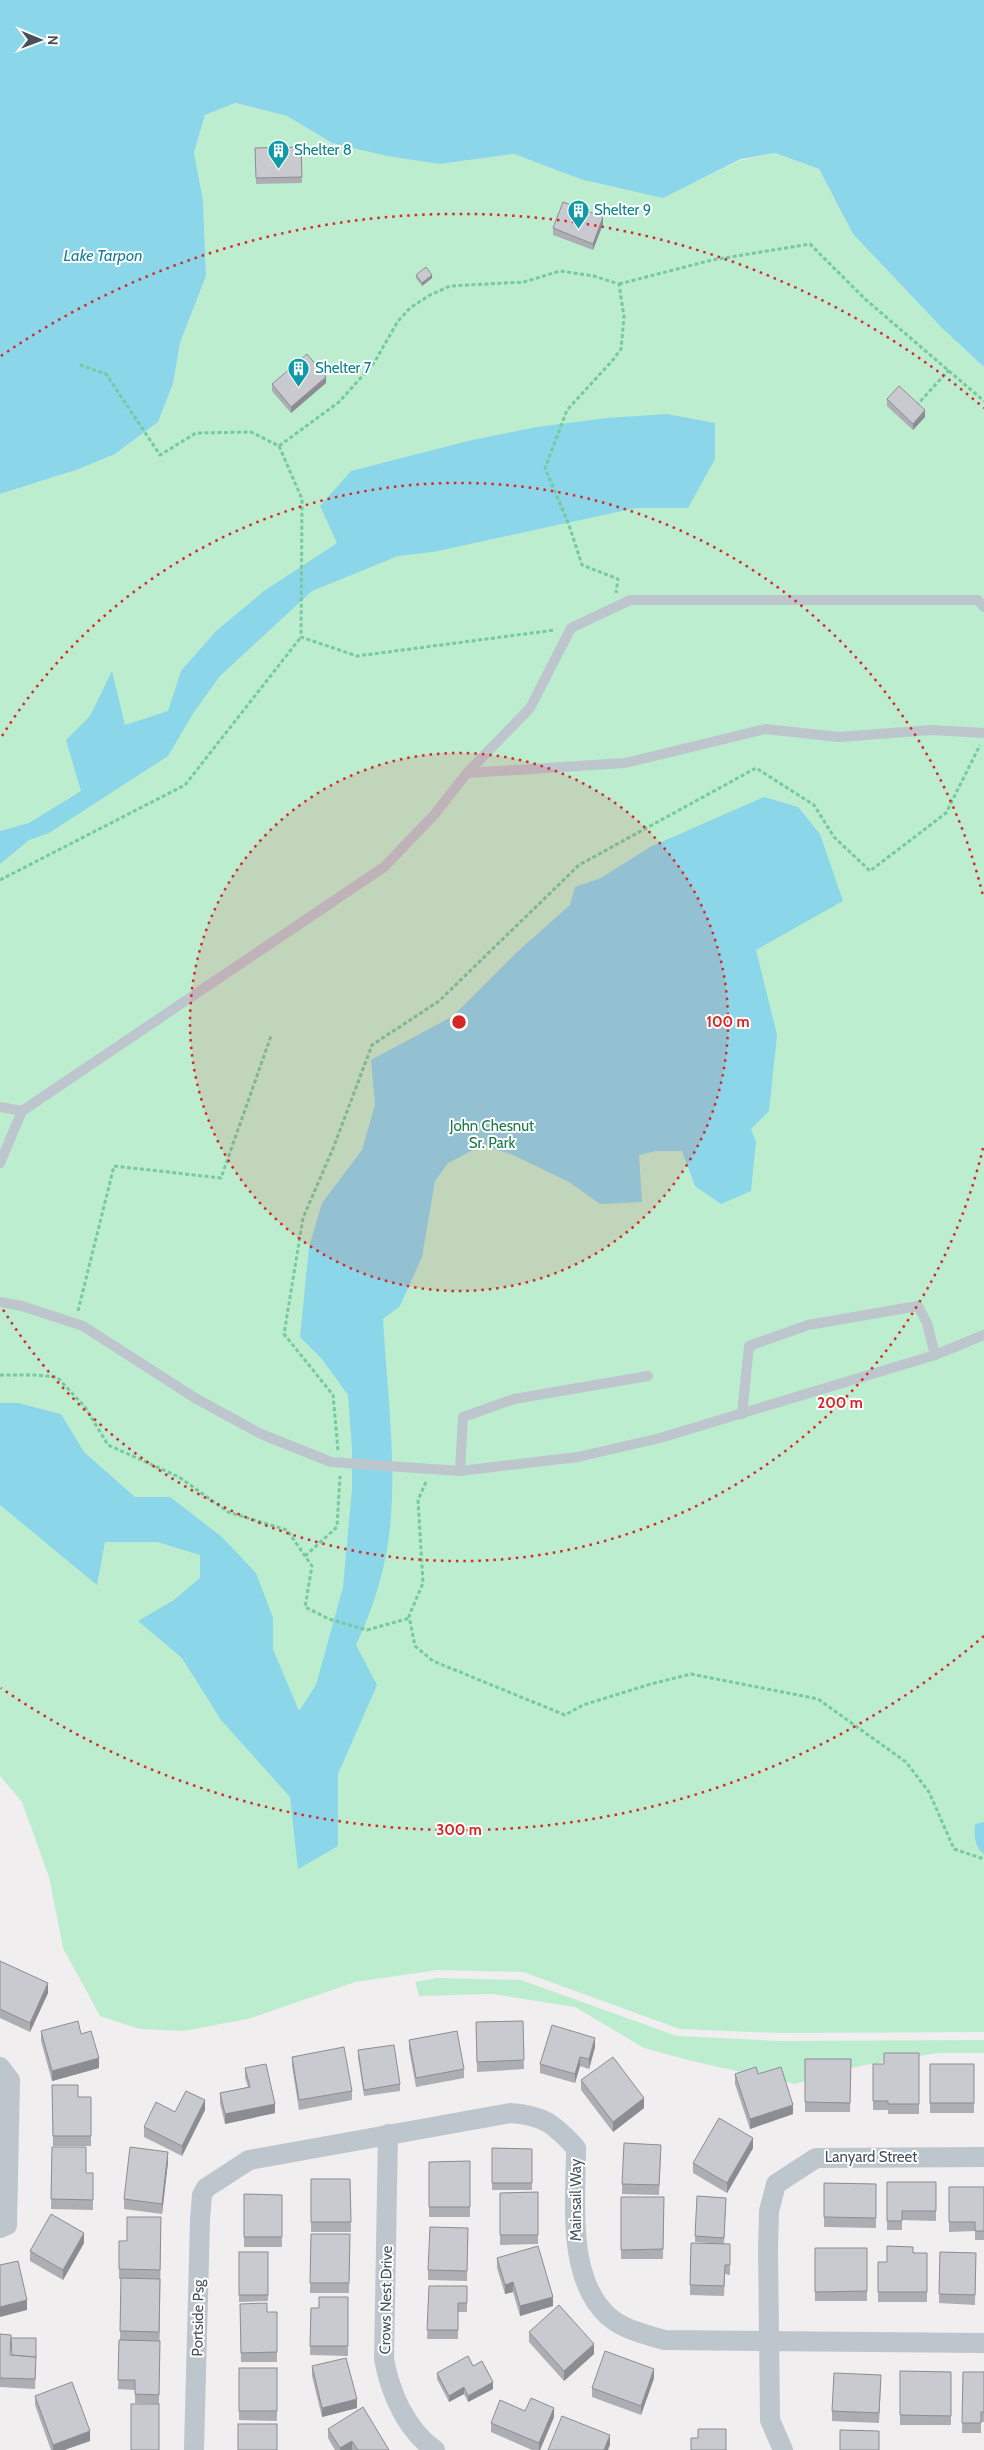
<svg xmlns="http://www.w3.org/2000/svg" width="984" height="2450" font-family="Cabin,sans-serif">
	<style>
		.green { fill: #bdedcf }
		.water { fill: #8bd6e9 }
		.lines { fill: none; stroke-linecap: round; stroke-linejoin: round }
		.path { stroke: #76caa0; stroke-width: 3; stroke-dasharray: 4 2.5; stroke-linecap: butt }
		.lane { stroke: #bdc5cd; stroke-width: 10 }
		.street { stroke: #bdc5cd; stroke-width: 20 }
		.wall { fill: #acaeb3 }
		.shaded-wall { fill: #8c8d92 }
		.building { fill: #c8cad0; stroke: #8c8d92 }
		.ring { fill: none; stroke: #d62828; stroke-width: 2.5; stroke-dasharray: 2.5 5 }
		.labels { text-anchor: middle; stroke-width: 4; stroke-linejoin: round; paint-order: stroke }
		.culture-label { font-size: 15px; fill: #0d838f; stroke: #fff; text-anchor: start }
		.park-label { font-size: 15px; fill: #1a7a49; stroke: #fff }
		.street-label { font-size: 15px; fill: #47515b; stroke: #fff }
		.water-label { font-size: 16px; font-style: italic; fill: #117f9c; stroke: #fff }
		.centre { fill: #d62828; stroke: #fff; stroke-width: 2.5 }
		.ring-label { font-size: 15px; text-anchor: middle; font-weight: bold; fill: #d62828; stroke: #fff; stroke-width: 4; stroke-linejoin: round; paint-order: stroke }
	</style>
	<rect width="100%" height="100%" fill="#f0eeee"/>
	<!-- green -->
	<g class="green">
		<polygon points="234,103 287,116 332,143 440,164 514,154 580,179 697,181 741,160 775,153 819,169 853,234 942,328 984,367 984,2032 779,2033 680,2029 523,1972 437,1970 355,1982 248,2019 183,2031 140,2029 100,2016 63,1948 49,1877 22,1802 0,1776 0,494 79,469 115,454 158,422 173,384 180,343 206,276 203,200 194,153 205,115"/>
		<polygon points="437,1978 521,1980 677,2036 779,2041 984,2040 984,2053 938,2053 860,2066 795,2084 692,2061 644,2048 575,2007 493,1994 419,1996 415,1982"/>
	</g>
	<!-- water -->
	<g class="water">
		<polygon points="0,0 984,0 984,367 942,328 853,234 819,169 775,153 741,159 663,198 580,179 514,154 440,164 387,156 332,143 287,116 235,103 205,115 194,153 203,200 206,276 180,343 173,384 158,422 115,454 79,469 0,494"/>
		<polygon points="667,414 715,423 715,459 688,508 636,508 433,552 398,556 312,591 220,676 194,712 168,756 49,833 29,840 0,864 0,831 29,823 81,791 66,740 90,716 112,671 125,725 168,711 181,671 216,631 264,591 337,543 320,506 351,471 472,440 537,427 607,418"/>
		<path d="M764 797 798 807 820 834 843 901 756 950 777 1035 769 1111 751 1129 756 1142 751 1191 721 1204 695 1186 682 1151H656L639 1155 642 1202 600 1204 569 1182 513 1155 483 1145 448 1163 435 1181 422 1257 400 1306 383 1319C387 1393 400 1482 386 1555 380 1586 369 1617 356 1645L377 1685 338 1774V1846L298 1869 290 1797 221 1720 182 1658 138 1621 174 1600 200 1578V1555L157 1542H105L97 1585 0 1505V1403H18L61 1414 84 1452 135 1497H170L222 1537 256 1573 273 1618V1649L299 1711 316 1685 343 1587 352 1489V1449L348 1395 322 1359 300 1337 309 1247 322 1203 362 1150 375 1105 371 1060 453 1016 516 953 570 905 575 887 601 878 650 847Z"/>
		<path d="M984 1822V1854C974 1847 974 1835 975 1824Z"/>
	</g>
	<g class="lines">
		<!-- path -->
		<g class="path">
			<polyline points="619,284 712,260 810,244 865,299 984,401"/>
			<polyline points="80,365 106,374 160,455 196,433 251,432 279,446 339,402 374,363 398,321 410,308 430,295 450,286 524,282 560,271 594,276 619,284 624,317 621,349 612,361 567,410 545,468 569,525 582,565 618,579 616,593"/>
			<polyline points="916,406 949,370"/>
			<polyline points="279,446 302,499 301,637 357,656 555,630"/>
			<polyline points="0,880 185,785 301,637"/>
			<polyline points="78,1311 114,1166 221,1178 271,1036"/>
			<polyline points="0,1375 36,1375 57,1377 85,1407 108,1445 179,1477 228,1512 287,1530 312,1566 305,1607 329,1619 367,1630 410,1618"/>
			<polyline points="338,1450 333,1395 284,1334 303,1218 334,1146 372,1045 439,1001 579,865 756,768 814,805 834,837 870,871 946,813 980,745"/>
			<polyline points="426,1482 418,1500 423,1583 409,1616 415,1646 433,1661 565,1715 583,1705 651,1684 691,1674 818,1699 906,1762 929,1792 954,1849 984,1859"/>
			<polyline points="305,1556 337,1527 340,1476"/>
		</g>
		<!-- lane -->
		<g class="lane">
			<polyline points="467,773 625,763 765,729 839,737 931,730 984,733"/>
			<polyline points="0,1107 22,1111"/>
			<polyline points="0,1163 22,1111 384,867 434,815 467,773 530,708 571,628 624,603 630,600 978,600 984,607"/>
			<polyline points="0,1302 22,1306 83,1326 195,1398 261,1434 331,1462 460,1471 578,1457 660,1438 935,1355 984,1335"/>
			<polyline points="742,1414 749,1346 808,1325 918,1306 927,1323 935,1355"/>
			<polyline points="460,1471 463,1417 514,1399 648,1376"/>
		</g>
		<!-- street -->
		<g class="street">
			<polyline points="0,2067 10,2080 7,2225 0,2228"/>
			<path d="M388 2134 384 2359C390 2392 406 2430 435 2450"/>
			<path d="M194 2450 200 2220 202 2195 206 2188 249 2160 510 2113C543 2115 554 2124 576 2148 576 2200 566 2277 608 2316 624 2330 645 2334 664 2340L984 2343"/>
			<polyline points="783,2450 770,2420 768,2248 769,2211 776,2184 816,2158 984,2157"/>
		</g>
	</g>
	<!-- wall -->
	<g class="wall">
		<polygon points="301,147 302,183 256,184 255,148"/>
		<polygon points="603,224 593,250 553,235 553,228"/>
		<polygon points="416,275 432,278 422,286 416,278"/>
		<polygon points="326,383 291,413 272,391 272,384"/>
		<polygon points="887,399 925,417 913,430 887,406"/>
		<polygon points="0,1961 48,1993 30,2032 0,2018"/>
		<polygon points="523,2021 524,2069 477,2072 476,2022"/>
		<polygon points="41,2031 81,2034 99,2068 52,2081 41,2041"/>
		<polygon points="409,2040 464,2069 464,2078 416,2087 409,2049"/>
		<polygon points="595,2047 589,2069 580,2066 575,2083 540,2073 540,2064"/>
		<polygon points="358,2050 400,2084 400,2091 364,2096 358,2057"/>
		<polygon points="919,2053 919,2114 888,2114 888,2110 873,2110 873,2064 884,2064"/>
		<polygon points="292,2057 352,2091 352,2100 299,2110 292,2066"/>
		<polygon points="805,2059 851,2059 850,2112 805,2112"/>
		<rect x="930" y="2064" width="44" height="49"/>
		<polygon points="245,2068 275,2113 225,2124 220,2103 220,2093 248,2087 245,2078"/>
		<polygon points="735,2074 758,2074 793,2114 750,2129 735,2084"/>
		<polygon points="581,2080 644,2108 613,2132 581,2090"/>
		<polygon points="52,2085 78,2097 91,2097 91,2146 53,2146"/>
		<polygon points="205,2110 182,2156 144,2137 144,2127 175,2112"/>
		<polygon points="52,2147 86,2173 93,2173 93,2210 51,2209"/>
		<polygon points="492,2148 532,2149 532,2190 492,2190"/>
		<polygon points="753,2148 727,2193 693,2173 693,2163"/>
		<polygon points="661,2154 659,2195 622,2194 622,2184"/>
		<polygon points="470,2161 470,2217 429,2217 429,2162"/>
		<polygon points="168,2162 162,2214 124,2209 124,2199"/>
		<polygon points="311,2179 350,2179 351,2232 311,2232"/>
		<polygon points="887,2182 936,2182 936,2221 902,2220 902,2230 887,2230"/>
		<polygon points="824,2183 876,2184 876,2228 824,2227"/>
		<polygon points="949,2187 984,2187 984,2240 975,2240 975,2231 949,2232"/>
		<polygon points="538,2192 538,2244 500,2245 500,2193"/>
		<polygon points="244,2194 282,2195 282,2247 244,2247"/>
		<polygon points="621,2197 664,2197 663,2259 621,2259"/>
		<polygon points="726,2204 724,2244 695,2242 695,2236"/>
		<polygon points="161,2217 159,2404 135,2403 135,2390 118,2389 120,2340 121,2279 119,2279 119,2241 127,2241"/>
		<polygon points="468,2228 467,2281 428,2280 428,2270"/>
		<polygon points="311,2234 350,2234 349,2293 310,2293"/>
		<polygon points="84,2243 63,2280 30,2261 30,2251"/>
		<polygon points="691,2243 730,2244 730,2275 725,2274 724,2296 690,2295"/>
		<rect x="815" y="2248" width="52" height="53"/>
		<polygon points="239,2252 268,2252 268,2301 239,2302"/>
		<polygon points="940,2252 976,2253 975,2305 939,2303"/>
		<polygon points="913,2253 927,2253 927,2302 878,2302 878,2262 887,2262"/>
		<polygon points="497,2258 553,2306 520,2316 513,2292 505,2294 497,2268"/>
		<polygon points="429,2286 467,2286 467,2312 458,2312 458,2339 427,2339"/>
		<polygon points="348,2297 348,2356 310,2355 311,2308 319,2308"/>
		<polygon points="240,2304 267,2312 277,2312 277,2362 241,2362"/>
		<polygon points="529,2332 594,2354 564,2381 529,2342"/>
		<polygon points="0,2334 11,2344 10,2355 36,2357 36,2367 35,2389 0,2387"/>
		<polygon points="312,2366 357,2408 322,2417 312,2376"/>
		<polygon points="473,2366 493,2389 468,2402 464,2394 449,2402 437,2379 437,2373"/>
		<polygon points="239,2368 277,2368 277,2421 239,2420"/>
		<polygon points="900,2371 951,2372 951,2425 900,2425"/>
		<polygon points="963,2372 984,2372 984,2422 981,2422 981,2433 962,2433"/>
		<polygon points="654,2378 641,2415 592,2397 592,2388"/>
		<polygon points="881,2384 879,2423 832,2421 832,2411"/>
		<polygon points="35,2396 90,2441 64,2450 51,2450 35,2405"/>
		<polygon points="525,2411 554,2417 540,2450 532,2450 491,2432 491,2423"/>
		<polygon points="328,2429 389,2450 335,2450 328,2438"/>
	</g>
	<!-- shaded-wall -->
	<g class="shaded-wall">
		<polygon points="603,217 603,224 593,250 593,244"/>
		<polygon points="432,275 432,278 422,286 422,283"/>
		<polygon points="326,377 326,383 291,413 291,407"/>
		<polygon points="925,410 925,417 913,430 913,424"/>
		<polygon points="48,1983 48,1993 30,2032 30,2023"/>
		<polygon points="595,2038 595,2047 589,2069 589,2059"/>
		<polygon points="580,2057 580,2066 575,2083 575,2074"/>
		<polygon points="99,2058 99,2068 52,2081 52,2071"/>
		<polygon points="644,2098 644,2108 613,2132 613,2122"/>
		<polygon points="205,2100 205,2110 182,2156 182,2146"/>
		<polygon points="275,2104 275,2113 225,2124 225,2114"/>
		<polygon points="793,2105 793,2114 750,2129 750,2119"/>
		<polygon points="753,2138 753,2148 727,2193 727,2183"/>
		<polygon points="168,2152 168,2162 162,2214 162,2204"/>
		<polygon points="84,2233 84,2243 63,2280 63,2270"/>
		<polygon points="513,2282 513,2292 505,2294 505,2285"/>
		<polygon points="553,2297 553,2306 520,2316 520,2306"/>
		<polygon points="27,2300 27,2310 0,2317 0,2307"/>
		<polygon points="594,2344 594,2354 564,2381 564,2371"/>
		<polygon points="654,2369 654,2378 641,2415 641,2406"/>
		<polygon points="493,2382 493,2389 468,2402 468,2396"/>
		<polygon points="464,2387 464,2394 449,2402 449,2396"/>
		<polygon points="357,2399 357,2408 322,2417 322,2408"/>
		<polygon points="554,2408 554,2417 540,2450 539,2450 539,2443"/>
		<polygon points="90,2431 90,2441 64,2450 53,2450 53,2445"/>
		<polygon points="610,2435 610,2445 608,2450 604,2450"/>
		<polygon points="352,2441 352,2450 340,2450 340,2448"/>
	</g>
	<!-- building -->
	<g class="building">
		<polygon points="301,147 302,177 256,178 255,148"/>
		<polygon points="563,202 603,217 593,244 553,228"/>
		<polygon points="426,267 432,275 422,283 416,275"/>
		<polygon points="307,354 326,377 291,407 272,384"/>
		<polygon points="899,386 925,410 913,424 887,399"/>
		<polygon points="0,1961 48,1983 30,2023 0,2009"/>
		<polygon points="78,2021 81,2034 91,2031 99,2058 52,2071 41,2031"/>
		<polygon points="523,2021 524,2060 477,2062 476,2022"/>
		<polygon points="552,2025 595,2038 589,2059 580,2057 575,2074 540,2064"/>
		<polygon points="457,2031 464,2069 416,2078 409,2040"/>
		<polygon points="394,2045 400,2084 364,2090 358,2050"/>
		<polygon points="344,2047 352,2091 299,2100 292,2057"/>
		<polygon points="884,2053 919,2053 919,2104 888,2104 888,2101 873,2101 873,2064 884,2064"/>
		<polygon points="613,2057 644,2098 613,2122 581,2080"/>
		<polygon points="805,2059 851,2059 850,2103 805,2102"/>
		<polygon points="266,2064 275,2104 225,2114 220,2093 250,2087 245,2068"/>
		<rect x="930" y="2064" width="44" height="39"/>
		<polygon points="756,2067 758,2074 781,2067 793,2105 750,2119 735,2074"/>
		<polygon points="52,2085 78,2085 78,2097 91,2097 91,2136 53,2136"/>
		<polygon points="186,2091 205,2100 182,2146 144,2127 156,2102 175,2112"/>
		<polygon points="719,2118 753,2138 727,2183 693,2163"/>
		<polygon points="624,2143 661,2145 659,2185 622,2184"/>
		<polygon points="52,2147 86,2147 86,2173 93,2173 93,2200 51,2199"/>
		<polygon points="130,2147 168,2152 162,2204 124,2199"/>
		<polygon points="492,2148 532,2149 532,2183 492,2183"/>
		<polygon points="470,2161 470,2207 429,2207 429,2162"/>
		<polygon points="311,2179 350,2179 351,2222 311,2222"/>
		<polygon points="887,2182 936,2182 936,2211 902,2211 902,2221 887,2221"/>
		<polygon points="824,2183 876,2184 876,2218 824,2217"/>
		<polygon points="949,2187 984,2187 984,2231 975,2231 975,2222 949,2222"/>
		<polygon points="538,2192 538,2235 500,2235 500,2193"/>
		<polygon points="244,2194 282,2195 282,2237 244,2237"/>
		<polygon points="697,2196 726,2198 724,2238 695,2236"/>
		<polygon points="621,2197 664,2197 663,2249 621,2250"/>
		<polygon points="51,2214 84,2233 63,2270 30,2251"/>
		<polygon points="127,2217 161,2217 160,2270 119,2269 119,2241 127,2241"/>
		<polygon points="430,2227 468,2228 467,2271 428,2270"/>
		<polygon points="311,2234 350,2234 349,2283 310,2283"/>
		<polygon points="691,2243 730,2244 730,2265 725,2265 724,2286 690,2285"/>
		<polygon points="538,2246 553,2297 520,2306 513,2282 505,2285 497,2258"/>
		<polygon points="887,2246 913,2247 913,2253 927,2253 927,2292 878,2292 878,2262 887,2262"/>
		<polygon points="815,2248 867,2248 867,2291 815,2292"/>
		<rect x="239" y="2252" width="29" height="43"/>
		<polygon points="940,2252 976,2253 975,2295 939,2294"/>
		<polygon points="18,2261 27,2300 0,2307 0,2265"/>
		<polygon points="121,2278 160,2279 159,2332 120,2331"/>
		<polygon points="429,2286 467,2286 467,2303 458,2303 458,2330 427,2330"/>
		<polygon points="319,2297 348,2297 348,2346 310,2346 311,2308 319,2308"/>
		<polygon points="267,2303 267,2312 277,2312 277,2352 241,2353 240,2304"/>
		<polygon points="559,2305 594,2344 564,2371 529,2332"/>
		<polygon points="0,2334 11,2335 10,2355 36,2357 35,2379 0,2378"/>
		<polygon points="11,2338 36,2338 36,2357 12,2355"/>
		<polygon points="119,2340 160,2341 159,2395 135,2394 135,2380 118,2380"/>
		<polygon points="605,2351 654,2369 641,2406 592,2388"/>
		<polygon points="468,2356 473,2366 482,2361 493,2382 468,2396 464,2387 449,2396 437,2373"/>
		<polygon points="346,2358 357,2399 322,2408 312,2366"/>
		<rect x="239" y="2368" width="38" height="43"/>
		<polygon points="900,2371 951,2372 951,2416 900,2415"/>
		<polygon points="963,2372 984,2372 984,2412 981,2412 981,2423 962,2423"/>
		<polygon points="834,2373 881,2375 879,2413 832,2411"/>
		<polygon points="72,2382 90,2431 53,2445 35,2396"/>
		<polygon points="531,2398 554,2408 539,2443 491,2423 500,2400 525,2411"/>
		<rect x="131" y="2404" width="28" height="46"/>
		<polygon points="363,2407 389,2450 358,2450 352,2441 340,2448 328,2429"/>
		<polygon points="562,2416 610,2435 604,2450 548,2450"/>
		<rect x="238" y="2424" width="39" height="26"/>
		<polygon points="698,2429 726,2429 726,2450 691,2450 691,2438 698,2438"/>
		<polygon points="840,2430 879,2431 879,2450 840,2450"/>
	</g>
	<!-- distance rings -->
	<circle cx="459" cy="1022" r="269" fill="#d62828" fill-opacity=".12"/>
	<g class="ring">
		<circle cx="459" cy="1022" r="269"/>
		<path d="M983 1148A539 539 0 0 1 2 1308M2 736A539 539 0 0 1 983 896"/>
		<path d="M984 1636A808 808 0 0 1 1 1688M1 356A808 808 0 0 1 984 408"/>
	</g>
	<!-- icons -->
	<defs>
		<symbol id="building-pin" viewBox="-11 -11 22 30"><path d="M0 17L-7.5 6A9.5 9.5 0 1 1 7.5 6Z" fill="#0f9aa8" stroke="#fff"/><path d="M-4-6H4V6H1V3H-1V6H-4ZM-2.5-4.3h1.7v1.8h-1.7ZM.8-4.3h1.7v1.8H.8ZM-2.5-1h1.7V.8h-1.7ZM.8-1h1.7V.8H.8Z" fill="#fff"/></symbol>
	</defs>
	<g fill-rule="evenodd">
		<use href="#building-pin" x="266" y="138" width="25" height="34"/>
		<use href="#building-pin" x="566" y="198" width="25" height="34"/>
		<use href="#building-pin" x="286" y="356" width="25" height="34"/>
	</g>
	<g class="labels">
		<!-- culture labels -->
		<g class="culture-label">
			<text x="294" y="155">Shelter 8</text>
			<text x="594" y="215">Shelter 9</text>
			<text x="315" y="373">Shelter 7</text>
		</g>
		<!-- park labels -->
		<g class="park-label">
			<text x="492" y="1131">John Chesnut<tspan x="492" dy="17">Sr. Park</tspan></text>
		</g>
		<!-- street labels -->
		<g class="street-label">
			<text x="871" y="2162">Lanyard Street</text>
			<text transform="translate(576 2200) rotate(-90)" y="5">Mainsail Way</text>
			<text transform="translate(386 2300) rotate(-89)" y="5">Crows Nest Drive</text>
			<text transform="translate(198 2318) rotate(-89)" y="5">Portside Psg</text>
		</g>
		<!-- water labels -->
		<g class="water-label">
			<text x="103" y="261">Lake Tarpon</text>
		</g>
	</g>
	<circle cx="459" cy="1022" r="8" class="centre"/>
	<g class="ring-label">
		<text x="728" y="1027">100 m</text>
		<text x="840" y="1408">200 m</text>
		<text x="459" y="1835">300 m</text>
	</g>
	<!-- north arrow -->
	<g transform="translate(40 40) rotate(91)" stroke="#ffffff" stroke-width="4" paint-order="stroke">
	<path d="M0-4L9 19L0 12L-9 19Z" fill="#47515b"/>
	<text y="-8" font-size="14" font-weight="bold" text-anchor="middle" fill="#47515b">N</text>
	</g>
</svg>
